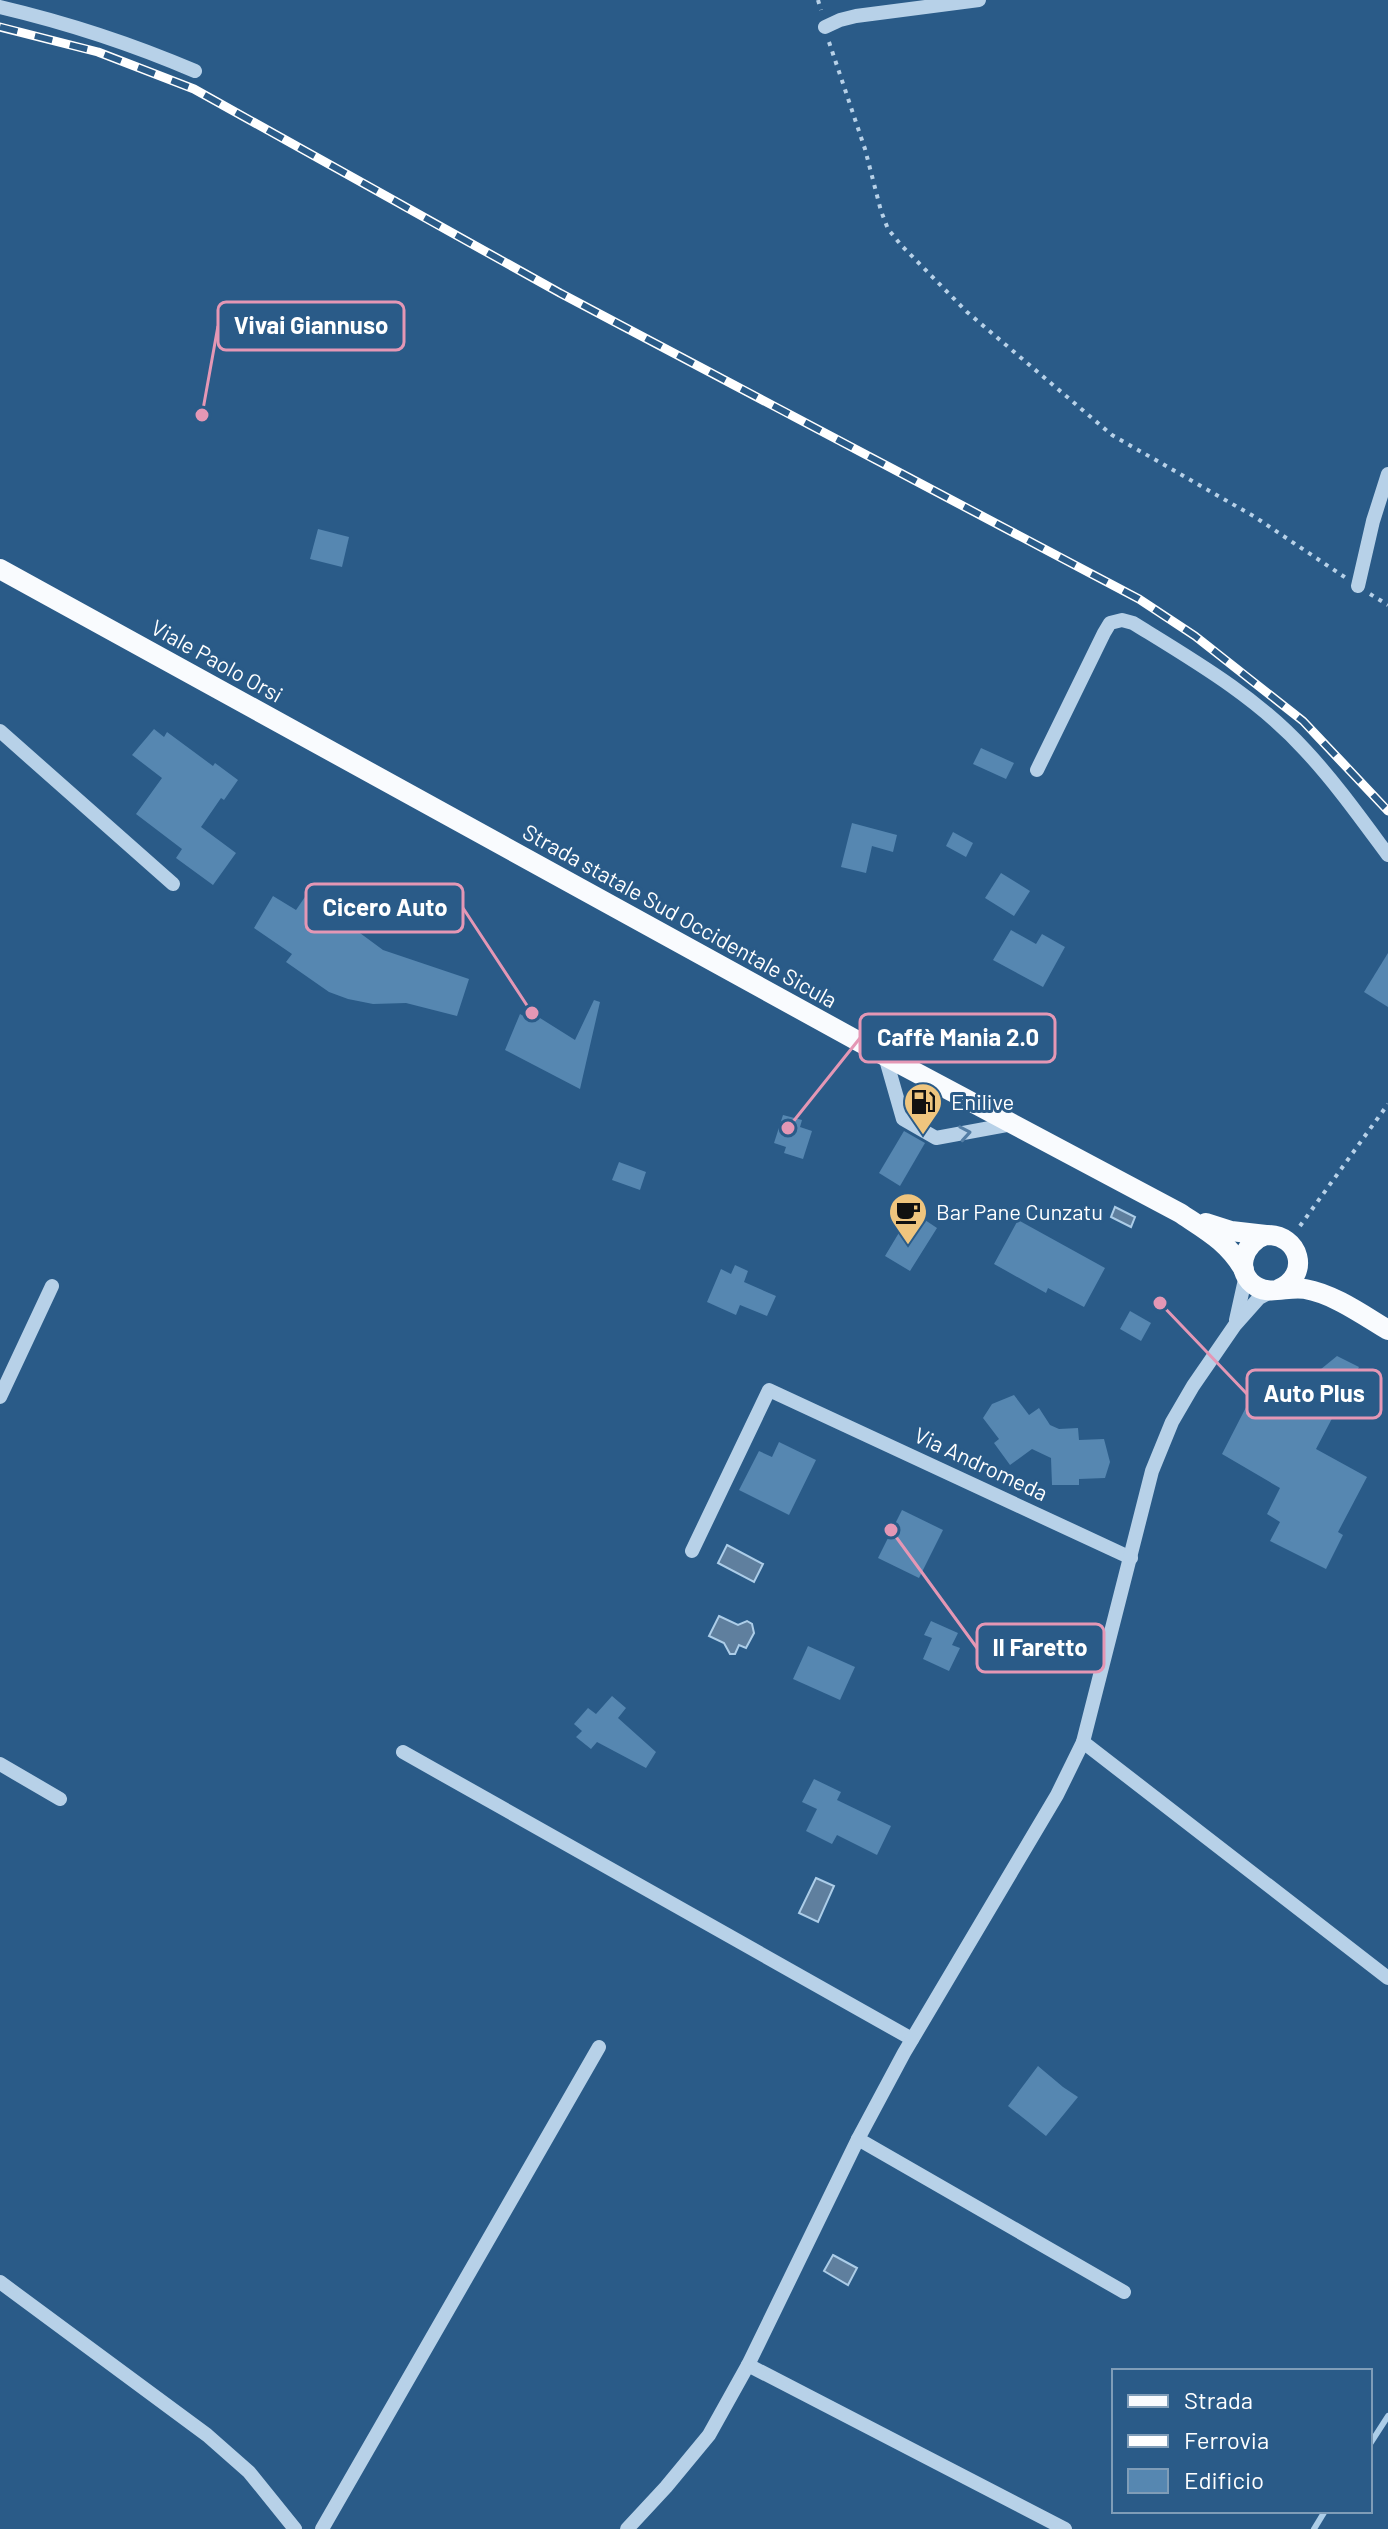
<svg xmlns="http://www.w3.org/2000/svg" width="1388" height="2529" font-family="Barlow,sans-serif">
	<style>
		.water { fill: #5f7f9e; stroke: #accde8; stroke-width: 2 }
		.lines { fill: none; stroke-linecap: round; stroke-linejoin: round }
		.stream { stroke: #accde8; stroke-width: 6 }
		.building { fill: #5687b1 }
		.path { stroke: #b7d1e8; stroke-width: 4; stroke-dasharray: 4 6; stroke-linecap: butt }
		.minor { stroke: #b7d1e8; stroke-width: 14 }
		.major { stroke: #f9fbfe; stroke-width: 20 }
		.rail-casing { stroke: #fff; stroke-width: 9 }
		.rail { stroke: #2a5b88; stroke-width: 6; stroke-dasharray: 18; stroke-linecap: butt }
		.oneway { stroke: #547ea5 }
		.labels { text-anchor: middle; stroke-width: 6; stroke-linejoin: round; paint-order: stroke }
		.street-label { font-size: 22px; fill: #fff; stroke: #2a5b88 }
		.poi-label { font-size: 22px; fill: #fff; stroke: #2a5b88; text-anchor: start }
		.leader { fill: none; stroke: #e497b5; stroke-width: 3 }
		.callout-dot { fill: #e497b5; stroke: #2a5b88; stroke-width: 3 }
		.callout { fill: #2a5b88; stroke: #e497b5; stroke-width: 3 }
		.callout-label { font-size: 24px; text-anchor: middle; font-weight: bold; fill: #fff }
	</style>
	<rect width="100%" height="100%" fill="#2a5b88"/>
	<!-- water -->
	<g class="water">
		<polygon points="1115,1207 1135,1217 1131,1227 1111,1217"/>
		<polygon points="727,1545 763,1564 754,1582 718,1563"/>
		<polygon points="719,1616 738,1625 747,1621 752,1624 754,1633 746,1648 739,1645 735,1654 730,1654 724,1643 709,1636"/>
		<polygon points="816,1878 834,1886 818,1922 799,1913"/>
		<polygon points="833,2255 857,2268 848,2285 824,2271"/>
	</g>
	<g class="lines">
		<!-- stream -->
		<g class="stream">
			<polyline points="1370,2444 1388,2416"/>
			<polyline points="1314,2529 1325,2511"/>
		</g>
	</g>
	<!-- building -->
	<g class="building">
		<polygon points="318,529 349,537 342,567 310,559"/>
		<polygon points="154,729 164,737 167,732 213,766 215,763 238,780 224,800 221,798 201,827 236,853 213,885 176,858 182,849 136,814 162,778 132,755"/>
		<polygon points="981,748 1014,763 1006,779 973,764"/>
		<polygon points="852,823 897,835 893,852 872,846 866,873 841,867"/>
		<polygon points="953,832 973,843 966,857 946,846"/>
		<polygon points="1001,873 1030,891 1014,916 985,898"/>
		<polygon points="307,894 383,950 469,979 457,1016 406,1003 373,1004 348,999 329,992 286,962 292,954 254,928 273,896 296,910"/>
		<polygon points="1011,930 1036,944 1042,934 1065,947 1043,987 993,960"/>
		<polygon points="1388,953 1388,1007 1364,992"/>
		<polygon points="594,1000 600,1002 580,1089 505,1050 520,1014 527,1018 532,1013 575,1040"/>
		<polygon points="783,1115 802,1120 800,1127 812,1131 803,1159 784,1153 786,1147 774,1143"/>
		<polygon points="904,1131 925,1143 900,1186 879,1173"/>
		<polygon points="619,1162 646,1172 640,1190 612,1180"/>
		<polygon points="922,1218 937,1228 910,1271 885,1256 900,1231 910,1237"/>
		<polygon points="1018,1220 1105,1268 1084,1307 1048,1288 1046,1293 994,1264"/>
		<polygon points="735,1265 748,1271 744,1282 776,1296 767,1316 740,1305 736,1315 707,1302 721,1269 731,1274"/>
		<polygon points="1130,1311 1151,1323 1141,1341 1120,1329"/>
		<polygon points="1337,1356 1359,1367 1316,1449 1367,1477 1338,1532 1343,1535 1326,1569 1270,1541 1280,1522 1267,1514 1280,1488 1222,1454 1260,1380 1288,1396"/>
		<polygon points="1014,1395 1029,1415 1039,1408 1050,1425 1059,1429 1078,1428 1079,1440 1104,1439 1110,1462 1105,1478 1079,1479 1079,1485 1052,1485 1051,1458 1032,1449 1010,1465 994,1443 999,1439 983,1418 992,1404"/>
		<polygon points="779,1442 816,1460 789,1515 739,1490 759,1451 772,1457"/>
		<polygon points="902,1510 943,1530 919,1578 878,1558"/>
		<polygon points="931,1621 958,1633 952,1645 960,1648 949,1671 923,1659 932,1638 924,1635"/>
		<polygon points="808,1646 855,1667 840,1700 793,1679"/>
		<polygon points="612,1696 626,1708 618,1718 656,1752 646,1768 597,1742 591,1749 576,1737 582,1731 574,1724 588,1708 596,1714"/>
		<polygon points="814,1779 841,1792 837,1800 891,1826 877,1855 837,1835 832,1844 806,1831 817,1809 802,1802"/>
		<polygon points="1038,2066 1063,2087 1078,2097 1046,2136 1008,2106"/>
	</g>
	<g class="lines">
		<!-- path -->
		<g class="path">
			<polyline points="818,0 821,10"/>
			<polyline points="829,42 865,149 881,211 888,229 901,245 967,312 1112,435 1255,517 1346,578"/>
			<polyline points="1370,594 1388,605"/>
			<polyline points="1300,1226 1388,1104"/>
		</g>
		<!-- minor -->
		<g class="minor">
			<path d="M0 7C68 23 132 44 195 71"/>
			<polyline points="825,27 840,20 856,16 979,0"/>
			<polyline points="1358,586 1373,521 1388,474"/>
			<polyline points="0,731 173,884"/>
			<path d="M1037 770 1104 633 1110 623 1122 620 1133 623C1193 660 1257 697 1305 750 1335 782 1362 820 1388 855"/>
			<polyline points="885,1056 903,1119 936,1138 1012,1124"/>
			<polyline points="1236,1320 1246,1275"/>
			<polyline points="0,1397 52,1286"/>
			<polyline points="692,1551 769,1390 1131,1558"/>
			<polyline points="1083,1742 1388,1978"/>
			<polyline points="403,1752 912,2039"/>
			<polyline points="0,1764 60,1799"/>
			<polyline points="858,2139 1124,2292"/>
			<polyline points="0,2282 207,2435 249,2472 295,2529"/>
			<polyline points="748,2365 1065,2529"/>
			<polyline points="322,2529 599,2047"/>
			<polyline points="627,2529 666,2487 709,2435 748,2365 858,2139 904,2053 1057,1795 1083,1742 1152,1471 1172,1422 1193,1386 1235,1325 1259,1298 1272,1291"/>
		</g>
		<!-- major -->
		<g class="major">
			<path d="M0 569 885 1056 1180 1213C1207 1231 1228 1242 1244 1270"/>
			<polyline points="1206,1223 1231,1231 1266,1235"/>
			<path d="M1279 1289C1311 1275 1300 1234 1266 1235 1243 1242 1233 1273 1257 1287 1271 1295 1289 1286 1305 1289 1334 1294 1363 1315 1388 1330"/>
		</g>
		<defs>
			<polyline id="rail" points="0,27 98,52 194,89 560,293 1139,599 1195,636 1303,721 1388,811"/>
		</defs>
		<!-- rail casing -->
		<use href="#rail" class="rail-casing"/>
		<!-- rail -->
		<use href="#rail" class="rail"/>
	</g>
	<!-- one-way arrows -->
	<defs><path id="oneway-chevron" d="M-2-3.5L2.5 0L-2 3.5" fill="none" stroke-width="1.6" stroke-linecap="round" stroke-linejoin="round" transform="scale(2)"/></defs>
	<use class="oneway" href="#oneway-chevron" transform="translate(965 1133) rotate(-10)"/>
	<!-- icons -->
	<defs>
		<symbol id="fuel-pin" viewBox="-11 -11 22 30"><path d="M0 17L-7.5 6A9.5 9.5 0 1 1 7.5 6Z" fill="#efc57e" stroke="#2a5b88"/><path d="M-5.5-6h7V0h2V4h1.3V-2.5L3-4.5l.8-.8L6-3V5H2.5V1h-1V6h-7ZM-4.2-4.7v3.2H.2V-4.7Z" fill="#111"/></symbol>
		<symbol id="cafe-pin" viewBox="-11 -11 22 30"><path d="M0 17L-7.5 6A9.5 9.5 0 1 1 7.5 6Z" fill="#efc57e" stroke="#2a5b88"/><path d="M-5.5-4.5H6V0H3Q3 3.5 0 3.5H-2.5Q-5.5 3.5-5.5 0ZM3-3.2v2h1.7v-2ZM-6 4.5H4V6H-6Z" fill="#111"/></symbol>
	</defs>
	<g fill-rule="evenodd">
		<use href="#fuel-pin" x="901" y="1080" width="44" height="60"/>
		<use href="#cafe-pin" x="886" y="1190" width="44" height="60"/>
	</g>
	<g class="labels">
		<!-- street labels -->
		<g class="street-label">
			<text transform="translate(217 661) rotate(29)" y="8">Viale Paolo Orsi</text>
			<text transform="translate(680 916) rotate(29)" y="8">Strada statale Sud Occidentale Sicula</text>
			<text transform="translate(981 1464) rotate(25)" y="8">Via Andromeda</text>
		</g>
		<!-- poi labels -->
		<g class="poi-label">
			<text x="951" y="1110">Enilive</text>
			<text x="936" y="1220">Bar Pane Cunzatu</text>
		</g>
	</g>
	<!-- callouts -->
	<path class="leader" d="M202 415L218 326M532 1013L463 908M788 1128L860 1038M1160 1303L1247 1394M891 1530L977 1648"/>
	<g class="callout-dot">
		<circle cx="202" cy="415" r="8"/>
		<circle cx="532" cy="1013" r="8"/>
		<circle cx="788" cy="1128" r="8"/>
		<circle cx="1160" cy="1303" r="8"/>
		<circle cx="891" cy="1530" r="8"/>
	</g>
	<g class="callout">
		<rect x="218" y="302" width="186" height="48" rx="8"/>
		<rect x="306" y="884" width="157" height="48" rx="8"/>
		<rect x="860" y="1014" width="195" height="48" rx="8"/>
		<rect x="1247" y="1370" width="134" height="48" rx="8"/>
		<rect x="977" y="1624" width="127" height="48" rx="8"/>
	</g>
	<g class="callout-label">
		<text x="311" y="334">Vivai Giannuso</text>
		<text x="385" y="916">Cicero Auto</text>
		<text x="958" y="1046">Caffè Mania 2.0</text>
		<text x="1314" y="1402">Auto Plus</text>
		<text x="1040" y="1656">Il Faretto</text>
	</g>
	<!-- legend -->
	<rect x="1112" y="2369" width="260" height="144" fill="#2a5b88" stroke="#7f9db8" stroke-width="2"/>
	<rect x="1128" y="2395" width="40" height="12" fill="#f9fbfe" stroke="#7f9db8" stroke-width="2"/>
	<text x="1184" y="2409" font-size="24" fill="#ffffff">Strada</text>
	<rect x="1128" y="2435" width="40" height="12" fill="#ffffff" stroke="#7f9db8" stroke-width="2"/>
	<text x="1184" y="2449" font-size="24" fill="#ffffff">Ferrovia</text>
	<rect x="1128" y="2469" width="40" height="24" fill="#5687b1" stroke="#7f9db8" stroke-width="2"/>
	<text x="1184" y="2489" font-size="24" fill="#ffffff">Edificio</text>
</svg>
